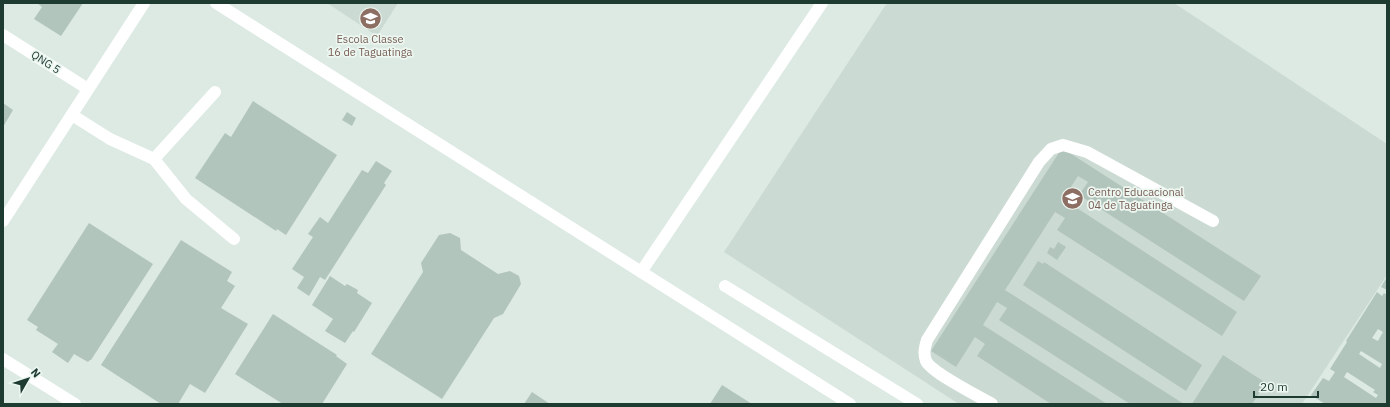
<svg xmlns="http://www.w3.org/2000/svg" width="1390" height="407" font-family="'IBM Plex Sans',sans-serif">
	<style>
		.built { fill: #cbdad2 }
		.building { fill: #b2c5bc; fill-rule: evenodd }
		.lines { fill: none; stroke-linecap: round; stroke-linejoin: round }
		.minor { stroke: #fff; stroke-width: 12 }
		.labels { text-anchor: middle; stroke-width: 3.5; stroke-linejoin: round; paint-order: stroke }
		.education-label { font-size: 11px; fill: #785e54; stroke: #edf7f1 }
		.street-label { font-size: 11px; fill: #1d3b31; stroke: #edf7f1 }
	</style>
	<rect width="100%" height="100%" fill="#dceae3"/>
	<!-- built -->
	<g class="built">
		<polygon points="327,3 398,3 377,36"/>
		<polygon points="887,3 1174,3 1387,144 1387,275 1302,404 959,404 724,252"/>
	</g>
	<!-- building -->
	<g class="building">
		<polygon points="37,3 83,3 61,36 34,19 42,7"/>
		<polygon points="253,101 337,155 286,235 277,229 276,231 195,178 225,133 231,137"/>
		<polygon points="3,103 13,110 3,127"/>
		<polygon points="347,112 356,118 352,126 342,120"/>
		<polygon points="1062,148 1261,276 1244,301 1079,195 1088,182 1078,176 1063,199 1237,312 1222,336 1057,230 1065,218 1055,212 1005,290 1184,404 1130,404 999,320 1007,308 997,302 983,325 1107,404 1051,404 977,356 985,344 975,337 956,367 931,351"/>
		<polygon points="376,161 392,171 384,183 386,185 325,280 320,277 309,296 297,288 304,277 292,269 313,237 308,234 320,217 328,223 362,170 368,173"/>
		<polygon points="89,223 153,264 91,360 90,360 88,362 74,354 68,363 52,352 58,344 36,330 38,327 27,320"/>
		<polygon points="450,233 460,238 461,250 498,274 510,271 519,276 521,284 503,314 494,318 442,399 371,354 423,272 421,263 439,235"/>
		<polygon points="181,240 232,272 227,281 235,286 221,308 248,324 205,393 190,384 178,404 161,404 101,365"/>
		<polygon points="1058,242 1066,247 1057,260 1047,253 1050,247 1054,249"/>
		<polygon points="1038,261 1043,264 1044,262 1202,365 1186,391 1023,285"/>
		<polygon points="330,276 345,286 347,284 358,290 357,293 372,303 354,332 353,331 345,343 325,331 333,319 312,305"/>
		<polygon points="1387,277 1387,290 1381,287"/>
		<path d="M1377 292 1382 296 1384 293 1387 295V404H1325L1311 395 1323 378 1329 381 1335 372 1330 369 1347 342 1346 341ZM1378 329 1383 332 1378 341 1372 338ZM1361 351 1382 364 1380 368 1359 354ZM1347 372 1375 390 1373 392 1378 395 1376 398 1344 377Z"/>
		<polygon points="273,314 337,355 336,356 347,364 322,404 283,404 235,374"/>
		<polygon points="1223,355 1266,383 1252,404 1192,404"/>
		<polygon points="722,385 752,404 710,404"/>
		<polygon points="532,392 550,404 524,404"/>
	</g>
	<g class="lines">
		<!-- minor -->
		<g class="minor">
			<polyline points="216,3 850,404"/>
			<polyline points="3,35 88,89"/>
			<polyline points="72,115 110,139 154,159 186,199 234,239"/>
			<polyline points="154,159 215,92"/>
			<polyline points="3,221 144,3"/>
			<polyline points="641,272 822,3"/>
			<polyline points="725,286 917,404"/>
			<polyline points="3,359 75,404"/>
			<path d="M992 404C978 396 932 373 926 361 923 353 925 347 927 340L1039 162 1051 149 1063 145 1087 152 1213 221"/>
		</g>
	</g>
	<!-- icons -->
	<defs>
		<symbol id="school-disc" viewBox="-11 -11 22 22"><circle r="9.5" fill="#8d6e63" stroke="#edf7f1"/><path d="M0-5L7-2L0 1L-7-2ZM-4 1L0 2.5L4 1V4Q0 6-4 4Z" fill="#fff"/></symbol>
	</defs>
	<g fill-rule="evenodd">
		<use href="#school-disc" x="358" y="6" width="25" height="25"/>
		<use href="#school-disc" x="1060" y="186" width="25" height="25"/>
	</g>
	<g class="labels">
		<!-- education labels -->
		<g class="education-label">
			<text x="370" y="43">Escola Classe<tspan x="370" dy="13">16 de Taguatinga</tspan></text>
			<text x="1088" y="196" text-anchor="start">Centro Educacional<tspan x="1088" dy="13">04 de Taguatinga</tspan></text>
		</g>
		<!-- street labels -->
		<g class="street-label">
			<text transform="translate(46 62) rotate(33)" y="4">QNG 5</text>
		</g>
	</g>
	<!-- border -->
	<rect width="1390" height="407" fill="none" stroke="#1d3b31" stroke-width="8"/>
	<!-- north arrow -->
	<g transform="translate(28 379) rotate(51)" stroke="#edf7f1" stroke-width="3" paint-order="stroke">
	<path d="M0-3L7 15L0 10L-7 15Z" fill="#1d3b31"/>
	<text y="-6" font-size="11" font-weight="bold" text-anchor="middle" fill="#1d3b31">N</text>
	</g>
	<!-- scale -->
	<path d="M1254 391v6h64v-6" fill="none" stroke="#1d3b31" stroke-width="2"/>
	<text x="1260" y="391" font-size="12" fill="#1d3b31" stroke="#edf7f1" stroke-width="3" paint-order="stroke">20 m</text>
</svg>
